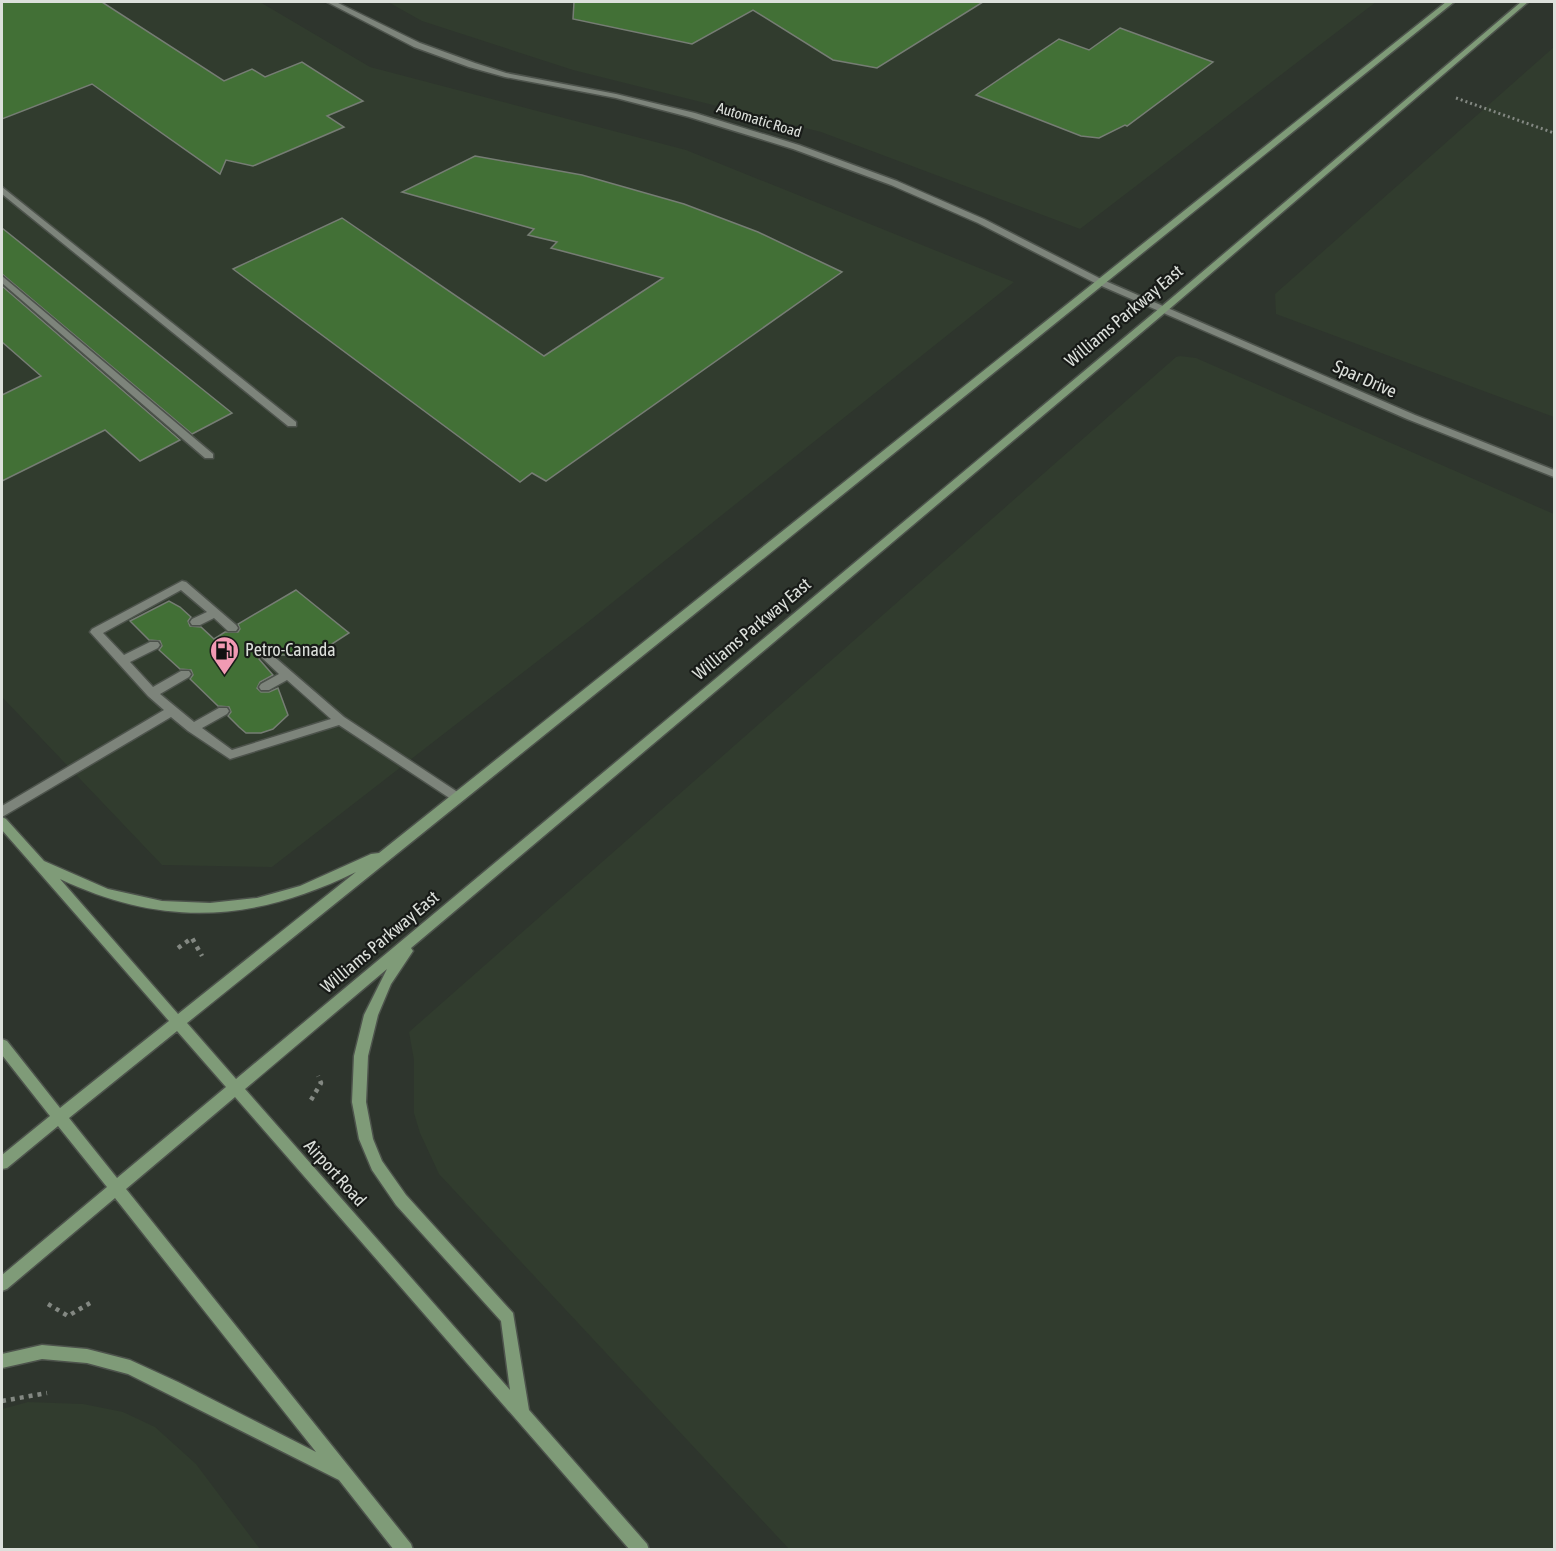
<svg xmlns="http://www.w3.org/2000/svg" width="1556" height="1551" font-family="'Asap Condensed',sans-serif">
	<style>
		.built { fill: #313c2e }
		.building { fill: #427036; stroke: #767d74; stroke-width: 1.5 }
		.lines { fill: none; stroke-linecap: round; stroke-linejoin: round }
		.service-casing { stroke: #4d534c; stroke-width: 3 }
		.minor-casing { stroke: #4d534c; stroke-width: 3 }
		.secondary-casing { stroke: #4d534c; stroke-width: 3 }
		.path-far1 { stroke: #838882; stroke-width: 3; stroke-dasharray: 2 3; stroke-linecap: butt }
		.path { stroke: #838882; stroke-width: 4.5; stroke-dasharray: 4 5; stroke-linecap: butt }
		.service { fill: #7d847b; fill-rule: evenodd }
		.minor { fill: #7d847b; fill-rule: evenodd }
		.secondary { fill: #7f9b78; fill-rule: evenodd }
		.labels { text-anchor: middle; stroke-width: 4.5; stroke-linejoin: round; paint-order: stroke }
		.far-street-label { font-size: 15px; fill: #dce0db; stroke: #181b18 }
		.street-label { font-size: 18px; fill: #dce0db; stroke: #181b18 }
		.poi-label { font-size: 18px; fill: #dce0db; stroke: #181b18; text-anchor: start }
	</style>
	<rect width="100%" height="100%" fill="#2e352d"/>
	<!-- built -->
	<g class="built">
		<polygon points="2,2 260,2 370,67 686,150 1014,282 583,626 272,867 162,865 2,697"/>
		<polygon points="388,2 1376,2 1080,229 821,132 573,70 422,21"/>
		<polygon points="1554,47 1554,417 1276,314 1275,294"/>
		<polygon points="1180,356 1196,358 1554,514 1554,1549 789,1549 439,1174 420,1133 414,1113 414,1060 409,1032 1176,357"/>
		<polygon points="28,1402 83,1404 123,1412 155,1427 196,1464 260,1549 2,1549 2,1409"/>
	</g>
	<!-- building -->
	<g class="building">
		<polygon points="2,2 102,2 224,81 252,69 265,77 302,62 363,101 327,116 344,127 253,166 226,160 220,174 92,84 2,119"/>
		<polygon points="574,2 983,2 877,68 833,60 753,10 692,44 573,19"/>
		<polygon points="1120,28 1213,62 1127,126 1125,125 1099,138 1081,136 976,95 1059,39 1089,50"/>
		<polygon points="475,156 582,175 684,204 758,232 842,272 546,481 532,473 520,482 233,269 342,218 544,356 663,278 551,248 557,242 528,235 534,229 402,192"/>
		<polygon points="2,228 232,413 192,434 2,274"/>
		<polygon points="2,286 180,440 140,461 105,430 2,481 2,395 41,376 2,342"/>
		<polygon points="296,590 349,633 315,655 276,655 268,651 260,655 259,659 273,675 260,682 257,688 261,692 269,692 278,688 288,715 273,729 261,733 246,733 239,727 228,716 231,712 229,707 218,706 190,679 193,675 191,670 180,669 159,650 162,646 160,641 149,640 130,621 169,601 180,607 191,617 188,621 190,626 201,627 214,639 225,632 238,632 240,629 238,624"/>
	</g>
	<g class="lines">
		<defs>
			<g id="service">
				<polygon points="2,187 296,422 296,426 288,426 2,194"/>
				<polygon points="2,276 213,454 213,458 205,458 2,283"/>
				<polygon points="182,581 186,582 236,625 238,628 236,631 228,631 214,618 200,625 192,625 190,622 192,619 207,612 181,590 103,633 124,655 150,642 158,642 160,645 158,648 130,662 153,687 181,671 189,671 191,674 189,677 160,694 194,722 219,708 227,708 229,711 227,714 202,728 232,750 331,719 287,680 269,690 261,690 259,687 261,684 279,674 261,657 267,653 271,654 344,717 462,795 464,798 462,801 454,801 339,725 230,759 188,731 171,717 2,817 2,806 164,710 148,696 90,632 92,629"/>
			</g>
			<polygon id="minor" points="327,2 336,2 420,43 475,63 506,73 616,94 695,113 799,145 897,181 984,219 1103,280 1415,415 1554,470 1554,477 1407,419 1097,284 978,223 891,185 793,149 689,117 616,98 505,77 469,67 414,47"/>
			<path id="secondary" d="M1446 2H1454L187 1023 236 1079 1161 307 1521 2H1528L1167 311 411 948 413 951 391 984 378 1015 368 1056 366 1102 373 1139 382 1161 406 1195 513 1313 529 1410 647 1544 649 1550H630L235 1097 126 1189 411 1544 413 1550H394L339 1480 128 1374 87 1363 42 1359 2 1368V1354L42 1345 87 1349 130 1360 178 1382 316 1452 115 1198 7 1289 2 1291V1275L107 1187 58 1126 7 1168 2 1169V1155L50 1116 2 1055V1039L7 1041 60 1108 169 1021 2 830V817L6 819 44 861 108 889 162 901 210 903 257 898 300 886 371 854 379 853ZM356 872 178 1014 60 879C164 928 254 922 356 872ZM387 969 364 1015 354 1056 352 1102 359 1139 372 1170 396 1205 501 1321 510 1390 245 1089ZM177 1031 226 1087 117 1178 69 1118Z"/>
		</defs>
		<!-- service casing -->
		<use href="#service" class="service-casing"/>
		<!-- minor casing -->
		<use href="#minor" class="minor-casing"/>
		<!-- secondary casing -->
		<use href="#secondary" class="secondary-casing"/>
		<!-- path-far1 -->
		<polyline class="path-far1" points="1456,98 1554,133"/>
		<!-- path -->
		<g class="path">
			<polyline points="178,948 192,938 202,956"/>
			<polyline points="311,1100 321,1083 318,1076"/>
			<polyline points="48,1304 68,1316 90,1303"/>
			<polyline points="2,1401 47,1393"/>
		</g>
		<!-- service -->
		<use href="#service" class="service"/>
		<!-- minor -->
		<use href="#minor" class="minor"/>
		<!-- secondary -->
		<use href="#secondary" class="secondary"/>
	</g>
	<!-- icons -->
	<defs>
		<symbol id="fuel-pin" viewBox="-11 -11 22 30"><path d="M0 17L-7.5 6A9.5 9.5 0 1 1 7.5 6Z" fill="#f19ab3" stroke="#181b18"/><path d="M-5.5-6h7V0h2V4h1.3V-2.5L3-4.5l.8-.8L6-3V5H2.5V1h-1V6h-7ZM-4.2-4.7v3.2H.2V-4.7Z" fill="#111"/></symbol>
	</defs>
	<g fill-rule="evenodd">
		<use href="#fuel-pin" x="208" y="634" width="33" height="45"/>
	</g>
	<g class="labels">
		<!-- far-street labels -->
		<g class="far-street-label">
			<text transform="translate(759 120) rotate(17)" y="5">Automatic Road</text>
		</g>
		<!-- street labels -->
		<g class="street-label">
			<text transform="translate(1124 316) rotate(-40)" y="6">Williams Parkway East</text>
			<text transform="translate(1365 379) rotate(24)" y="6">Spar Drive</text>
			<text transform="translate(752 629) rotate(-40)" y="6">Williams Parkway East</text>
			<text transform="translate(380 942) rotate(-40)" y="6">Williams Parkway East</text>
			<text transform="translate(335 1173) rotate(48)" y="6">Airport Road</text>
		</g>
		<!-- poi labels -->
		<g class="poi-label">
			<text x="245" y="656">Petro-Canada</text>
		</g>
	</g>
	<!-- border -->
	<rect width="1556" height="1551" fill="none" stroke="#dce0db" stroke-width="6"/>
</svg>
